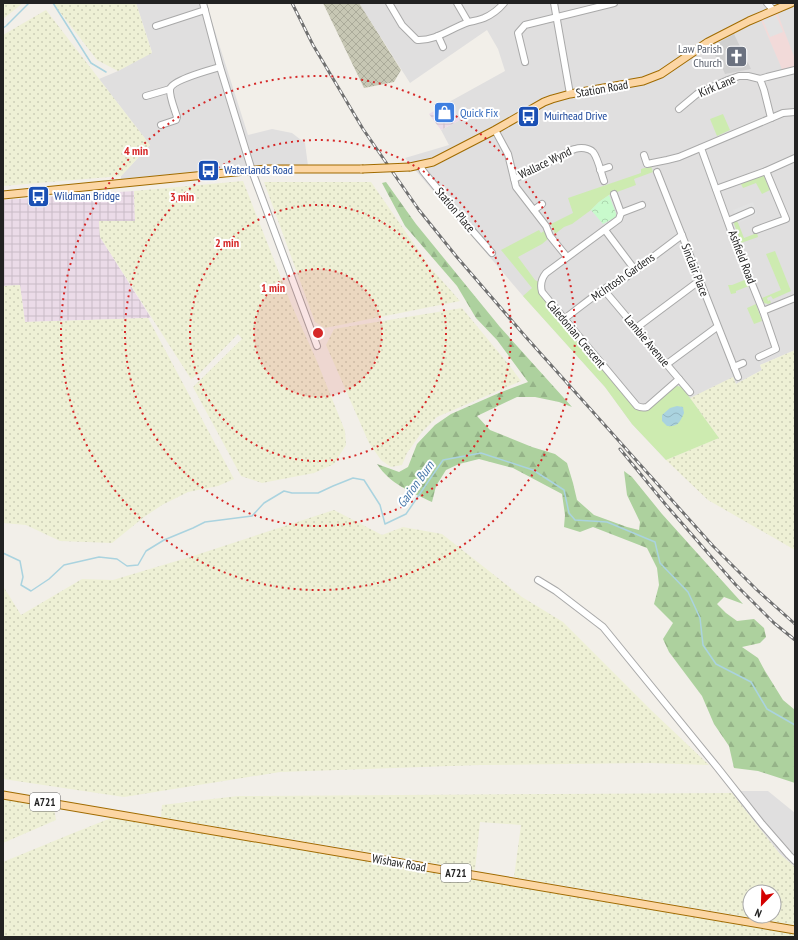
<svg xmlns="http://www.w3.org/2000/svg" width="798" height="940" font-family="'PT Sans Narrow',sans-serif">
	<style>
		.residential { fill: #e0dfdf }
		.commercial { fill: #f2dad9 }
		.industrial { fill: url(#industrial-grid) }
		.religious { fill: #d0d0d0 }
		.construction { fill: url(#construction-cross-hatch) }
		.farmland { fill: url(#farmland-dots); fill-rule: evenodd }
		.grass { fill: #cdebb0 }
		.forest { fill: url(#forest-firs) }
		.park { fill: url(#park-crowns) }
		.parking { fill: #e2e2e2 }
		.water { fill: url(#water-waves) }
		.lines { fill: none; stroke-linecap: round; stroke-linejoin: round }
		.stream { stroke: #aad3df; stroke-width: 1.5 }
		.minor-casing { stroke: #a9a9a9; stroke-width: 8 }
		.major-casing { stroke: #a06b00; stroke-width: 9 }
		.minor { stroke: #fff; stroke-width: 6 }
		.major { stroke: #fcd6a4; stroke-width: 7 }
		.rail-casing { stroke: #707070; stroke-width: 3 }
		.rail { stroke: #fff; stroke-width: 1.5; stroke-dasharray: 4.5; stroke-linecap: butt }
		.major-bridge-casing { stroke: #a06b00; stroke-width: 9; stroke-linecap: butt }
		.major-bridge { stroke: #fcd6a4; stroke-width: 7 }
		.ring { fill: none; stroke: #d62828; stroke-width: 2; stroke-dasharray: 2 4 }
		.labels { text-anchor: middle; stroke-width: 4; stroke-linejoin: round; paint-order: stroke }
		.shield { fill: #fff; stroke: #646464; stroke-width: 1 }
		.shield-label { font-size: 11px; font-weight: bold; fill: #222 }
		.worship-label { font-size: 12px; fill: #5b616d; stroke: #fff; text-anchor: end }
		.street-label { font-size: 12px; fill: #222; stroke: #fff }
		.shop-label { font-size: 12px; fill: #366cbe; stroke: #fff; text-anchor: start }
		.transit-label { font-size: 12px; fill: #164399; stroke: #fff; text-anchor: start }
		.water-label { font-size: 13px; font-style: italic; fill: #4a7aab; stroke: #fff }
		.centre { fill: #d62828; stroke: #fff; stroke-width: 2 }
		.ring-label { font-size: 12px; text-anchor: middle; font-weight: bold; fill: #d62828; stroke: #fff; stroke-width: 4; stroke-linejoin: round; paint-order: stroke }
	</style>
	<defs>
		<pattern id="industrial-grid" width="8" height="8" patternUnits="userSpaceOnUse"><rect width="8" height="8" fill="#ebdbe8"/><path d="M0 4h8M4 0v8" fill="none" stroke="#c9bcc7"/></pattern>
		<pattern id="construction-cross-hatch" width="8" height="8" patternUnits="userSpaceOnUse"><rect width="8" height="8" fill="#c7c7b4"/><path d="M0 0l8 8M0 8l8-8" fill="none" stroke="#abab9a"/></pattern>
		<pattern id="farmland-dots" width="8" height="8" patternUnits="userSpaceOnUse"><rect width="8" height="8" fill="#eef0d5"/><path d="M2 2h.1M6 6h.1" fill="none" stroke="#ccceb7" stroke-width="1.8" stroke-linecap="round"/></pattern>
		<pattern id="forest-firs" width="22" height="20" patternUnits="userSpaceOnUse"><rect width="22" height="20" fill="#add19e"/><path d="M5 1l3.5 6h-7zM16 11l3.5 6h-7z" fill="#95b388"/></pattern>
		<pattern id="park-crowns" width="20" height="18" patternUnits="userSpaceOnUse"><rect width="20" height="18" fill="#c8facc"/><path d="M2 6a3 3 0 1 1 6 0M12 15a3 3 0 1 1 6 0" fill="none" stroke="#acd6af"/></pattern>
		<pattern id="water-waves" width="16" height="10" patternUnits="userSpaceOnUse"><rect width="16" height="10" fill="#aad3df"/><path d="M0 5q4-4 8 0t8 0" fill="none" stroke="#92b5bf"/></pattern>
	</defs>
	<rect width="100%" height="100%" fill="#f2efe9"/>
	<!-- residential -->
	<g class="residential">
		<polygon points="136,3 206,3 248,135 272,129 292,133 305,143 308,166 248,167 121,179 121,176 150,145 99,79 118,71 152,52"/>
		<polygon points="359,3 795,3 795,350 760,365 762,370 736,384 733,377 666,460 632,424 605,387 523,296 405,158 449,145 441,130 460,120 449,102 505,71 498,49 487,30 410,83"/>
		<polygon points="740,791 768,791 795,813 795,867 780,854 732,793 737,793"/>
	</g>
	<!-- commercial -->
	<polygon class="commercial" points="777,12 795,59 795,67 782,69 761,20"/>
	<!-- industrial -->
	<g class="industrial">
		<polygon points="449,102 460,120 441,130 429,114"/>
		<polygon points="134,191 135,221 99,221 100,237 151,318 25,322 20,285 3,286 3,200"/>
	</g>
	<!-- religious -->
	<polygon class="religious" points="734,34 751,69 725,74 722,67 721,67 711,47"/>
	<!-- construction -->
	<polygon class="construction" points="323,3 359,3 401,70 394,82 364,88"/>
	<!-- farmland -->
	<g class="farmland">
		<polygon points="3,3 23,3 3,19"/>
		<polygon points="53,3 136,3 152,53 118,71 97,60"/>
		<polygon points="46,10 150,145 121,176 3,186 3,35"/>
		<polygon points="243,181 292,306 316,359 345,431 346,445 334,464 314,473 262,483 241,476 193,387 242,339 238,334 200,373 191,379 100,237 99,221 135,221 134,191"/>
		<polygon points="264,182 371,182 430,267 460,301 325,328 315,322"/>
		<polygon points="20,285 25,322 148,318 234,479 218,486 188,492 162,505 144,517 112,543 60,541 26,525 3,523 3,286"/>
		<polygon points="462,308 509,365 521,381 437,417 422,432 407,453 402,465 391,467 381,460 369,443 326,345 334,329"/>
		<polygon points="795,350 795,550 708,500 666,460 719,438 690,398 733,377 736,384 762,370 760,365"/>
		<polygon points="334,510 382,535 403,527 442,534 522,597 563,622 652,711 709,765 648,763 480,765 280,772 124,797 3,779 3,586 21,615 82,579 113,580 190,557"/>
		<path d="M732 793 780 854 795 867V925L514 877 521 825 480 822 475 870 161 817 162 805 238 796ZM750 892H774V916H750Z"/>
		<polygon points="3,799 54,808 56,820 3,843"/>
		<polygon points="111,818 169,827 795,934 795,937 3,937 3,862 71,834"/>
	</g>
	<!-- grass -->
	<g class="grass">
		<polygon points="723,114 730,130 717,136 710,119"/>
		<polygon points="651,166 653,172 634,179 636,185 609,195 599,202 591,210 572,224 564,227 555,234 551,224 573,213 568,198 641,173 641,169"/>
		<polygon points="763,174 770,190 762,194 756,183 743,188 741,184"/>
		<polygon points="737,220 744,238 757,233 758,237 741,243 733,221"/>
		<polygon points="539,230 541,233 544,231 548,239 542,244 518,257 535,280 539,282 541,296 544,300 636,408 641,411 645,410 676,385 677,386 682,387 719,438 666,460 632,424 605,387 523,296 532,288 501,250"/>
		<polygon points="775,251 791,291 773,299 771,296 767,298 768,301 770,300 771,303 768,304 764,303 762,298 781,290 766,254"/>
		<polygon points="747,279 749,286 736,291 736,293 731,294 728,285 732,285"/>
		<polygon points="756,304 762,321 754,324 747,308"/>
	</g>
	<!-- forest -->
	<path class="forest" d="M386 182 416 224 500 327 572 407 559 402 535 397H517L477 416 490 430 532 447 555 454 567 463 573 483 577 500 594 515 627 527 639 530 640 522 627 495 624 471 632 477 662 514 743 604 724 597 717 604 726 613 737 621 754 619 764 628 766 637 760 643 742 647 758 658 765 671 783 700 795 710V783L758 771 734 768 729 746 714 724 702 696 669 652 663 639 673 623 654 604 659 585 657 568 647 548 593 527 580 532 564 527 565 515 562 494 513 468 479 459 459 464 446 470 436 486 432 502C411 492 390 484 377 464L399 472 408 467 417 444 435 425 451 414 499 393 528 382 497 340 476 318 457 286 405 226 382 183Z"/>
	<!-- park -->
	<polygon class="park" points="609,195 617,216 613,220 612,219 603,224 591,210 599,202"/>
	<!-- parking -->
	<g class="parking">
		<polygon points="776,15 783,32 770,37 763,20"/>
		<polygon points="753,202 757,214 738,223 737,220 733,221 732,216 735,215 733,210"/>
	</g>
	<!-- water -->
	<path class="water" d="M677 406 683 407 684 413C680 422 678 427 667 426L662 421V415L670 408Z"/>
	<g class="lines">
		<!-- stream -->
		<g class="stream">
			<polyline points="53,3 91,63 106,72"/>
			<polyline points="3,28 6,26 29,3"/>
			<polyline points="3,553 20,561 23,577 21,585 31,591 49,579 64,565 99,557 117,559 127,566 138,565 146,551 164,540 193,528 205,522 252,516 264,503 284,491 292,493 318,493 333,486 353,478 364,480 380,505 385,524 406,514 443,460 481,453 533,470 564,490 569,513 575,520 607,522 655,542 660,563 688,592 700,618 703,645 716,664 751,682 767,709 795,725"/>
		</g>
		<defs>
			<g id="minor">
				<polyline points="203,3 220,67 252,171 317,346"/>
				<path d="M389 3 402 25 417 40C436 41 451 28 469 22 474 21 479 20 484 18 491 15 499 9 504 3"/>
				<polyline points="457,3 468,22"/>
				<polyline points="554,3 570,94"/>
				<polyline points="767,3 773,10"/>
				<polyline points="156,26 205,10"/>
				<polyline points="438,36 443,47"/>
				<polyline points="525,62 518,33 525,25 614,3"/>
				<polyline points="146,96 170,89"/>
				<polyline points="679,109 697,94 728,80 739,76 748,76 760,79"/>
				<polyline points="771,118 764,90 760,79 767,77 795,70"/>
				<path d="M161 125 176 120 177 117C175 110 169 96 170 89 172 80 210 70 220 67"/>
				<polyline points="495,130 508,154 516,187 546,226 550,236 567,257"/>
				<polyline points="701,148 735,242 763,311 776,349 759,357"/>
				<polyline points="644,155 647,164 667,160 679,157 783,113 795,112"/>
				<polyline points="420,165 423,171 462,219 492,253"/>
				<polyline points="600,170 609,167"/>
				<polyline points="657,172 738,377"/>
				<path d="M514 179C527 173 540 167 553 160 561 157 567 151 575 149 581 147 589 148 593 152 598 158 601 173 604 181"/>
				<polyline points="716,189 766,171 795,158"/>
				<path d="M614 194 621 213 619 219 546 273C541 279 540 285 542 292L637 406C641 408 643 408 647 407L679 379"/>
				<polyline points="534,210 542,204"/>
				<polyline points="621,213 642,205"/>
				<polyline points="728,221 751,211"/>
				<polyline points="605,230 635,270"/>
				<polyline points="756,230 786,219 766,171"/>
				<polyline points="604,290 690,392"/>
				<polyline points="763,311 795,298"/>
				<path d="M564 319C582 306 604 286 625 278L682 235"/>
				<polyline points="636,328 699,281"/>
				<polyline points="667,364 717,327"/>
				<polyline points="734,367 743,363"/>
				<polyline points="538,580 556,591 603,627 717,767 762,824 789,855 795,861"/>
			</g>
			<g id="major">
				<polyline points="410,167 433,162 495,130 544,102 552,99 570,94 643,81 661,74 708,42 749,21 791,3"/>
				<polyline points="3,195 266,169 362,169"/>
				<polyline points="3,795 795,930"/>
			</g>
		</defs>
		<!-- minor casing -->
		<use href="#minor" class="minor-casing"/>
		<!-- major casing -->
		<use href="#major" class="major-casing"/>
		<!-- minor -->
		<use href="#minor" class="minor"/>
		<!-- major -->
		<use href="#major" class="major"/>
		<defs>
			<g id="rail">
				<polyline points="292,3 313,45 363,129 394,174 419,210 456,256 525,336 713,546 757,590 795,624"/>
				<polyline points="620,449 666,505 735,584 774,623 795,640"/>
			</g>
		</defs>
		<!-- rail casing -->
		<use href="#rail" class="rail-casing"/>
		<!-- rail -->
		<use href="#rail" class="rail"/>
		<defs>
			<polyline id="major-bridge" points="362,169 410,167"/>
		</defs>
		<!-- major-bridge casing -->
		<use href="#major-bridge" class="major-bridge-casing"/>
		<!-- major-bridge -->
		<use href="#major-bridge" class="major-bridge"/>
	</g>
	<!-- distance rings -->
	<circle cx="318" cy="333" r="64" fill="#d62828" fill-opacity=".12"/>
	<g class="ring">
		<circle cx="318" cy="333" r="64"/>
		<circle cx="318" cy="333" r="128"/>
		<circle cx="318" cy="333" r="193"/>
		<circle cx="318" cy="333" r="257"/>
	</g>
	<!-- icons -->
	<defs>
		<symbol id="church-square" viewBox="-11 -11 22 22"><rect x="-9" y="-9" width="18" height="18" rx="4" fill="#6b7280" stroke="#fff"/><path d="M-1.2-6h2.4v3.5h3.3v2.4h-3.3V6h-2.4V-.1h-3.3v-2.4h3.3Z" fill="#fff"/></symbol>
		<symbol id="shop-square" viewBox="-11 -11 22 22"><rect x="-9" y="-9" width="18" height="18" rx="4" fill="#3f7fe0" stroke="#fff"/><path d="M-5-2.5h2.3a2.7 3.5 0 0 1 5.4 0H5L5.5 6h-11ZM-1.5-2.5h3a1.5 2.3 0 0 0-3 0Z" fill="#fff"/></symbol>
		<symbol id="bus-square" viewBox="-11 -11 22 22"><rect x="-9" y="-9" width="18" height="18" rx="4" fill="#1a4fb4" stroke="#fff"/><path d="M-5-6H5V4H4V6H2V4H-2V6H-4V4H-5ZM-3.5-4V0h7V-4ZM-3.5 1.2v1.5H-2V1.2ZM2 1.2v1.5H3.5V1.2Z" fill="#fff"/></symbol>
	</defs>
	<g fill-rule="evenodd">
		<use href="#church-square" x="724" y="44" width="25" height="25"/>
		<use href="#shop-square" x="432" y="100" width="25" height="25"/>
		<use href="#bus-square" x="516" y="104" width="25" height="25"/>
		<use href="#bus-square" x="196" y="158" width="25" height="25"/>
		<use href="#bus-square" x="26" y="184" width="25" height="25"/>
	</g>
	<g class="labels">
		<!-- shield labels -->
		<g class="shield">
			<rect x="30" y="793" width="30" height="18" rx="3"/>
			<rect x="441" y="864" width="30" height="18" rx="3"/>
		</g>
		<g class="shield-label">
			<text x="45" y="806">A721</text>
			<text x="456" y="877">A721</text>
		</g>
		<!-- worship labels -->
		<g class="worship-label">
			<text x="722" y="53">Law Parish<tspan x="722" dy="14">Church</tspan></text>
		</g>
		<!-- street labels -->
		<g class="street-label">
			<text transform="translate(717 86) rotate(-23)" y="4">Kirk Lane</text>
			<text transform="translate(602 89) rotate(-10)" y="4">Station Road</text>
			<text transform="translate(545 163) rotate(-26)" y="4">Wallace Wynd</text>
			<text transform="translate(455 210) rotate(50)" y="4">Station Place</text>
			<text transform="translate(742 257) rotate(69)" y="4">Ashfield Road</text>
			<text transform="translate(695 270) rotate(69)" y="4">Sinclair Place</text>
			<text transform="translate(623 277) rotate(-35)" y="4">McIntosh Gardens</text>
			<text transform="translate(576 334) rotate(50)" y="4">Caledonian Crescent</text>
			<text transform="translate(647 341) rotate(50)" y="4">Lambie Avenue</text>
			<text transform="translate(399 863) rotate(10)" y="4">Wishaw Road</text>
		</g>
		<!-- shop labels -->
		<g class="shop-label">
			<text x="460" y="117">Quick Fix</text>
		</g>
		<!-- transit labels -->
		<g class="transit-label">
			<text x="544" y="120">Muirhead Drive</text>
			<text x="224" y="174">Waterlands Road</text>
			<text x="54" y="200">Wildman Bridge</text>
		</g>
		<!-- water labels -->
		<g class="water-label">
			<text transform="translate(415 484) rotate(-54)" y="5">Garion Burn</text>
		</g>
	</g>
	<circle cx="318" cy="333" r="6" class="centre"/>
	<g class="ring-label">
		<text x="136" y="155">4 min</text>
		<text x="182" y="201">3 min</text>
		<text x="227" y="247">2 min</text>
		<text x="273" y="292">1 min</text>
	</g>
	<!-- border -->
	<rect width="798" height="940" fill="none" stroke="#222222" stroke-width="8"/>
	<!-- north arrow -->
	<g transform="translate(762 904) rotate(203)"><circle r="19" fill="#ffffff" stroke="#a7a7a7"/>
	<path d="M0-3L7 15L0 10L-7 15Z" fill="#d40000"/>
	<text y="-6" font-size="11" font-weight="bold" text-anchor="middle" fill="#222222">N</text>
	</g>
</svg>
